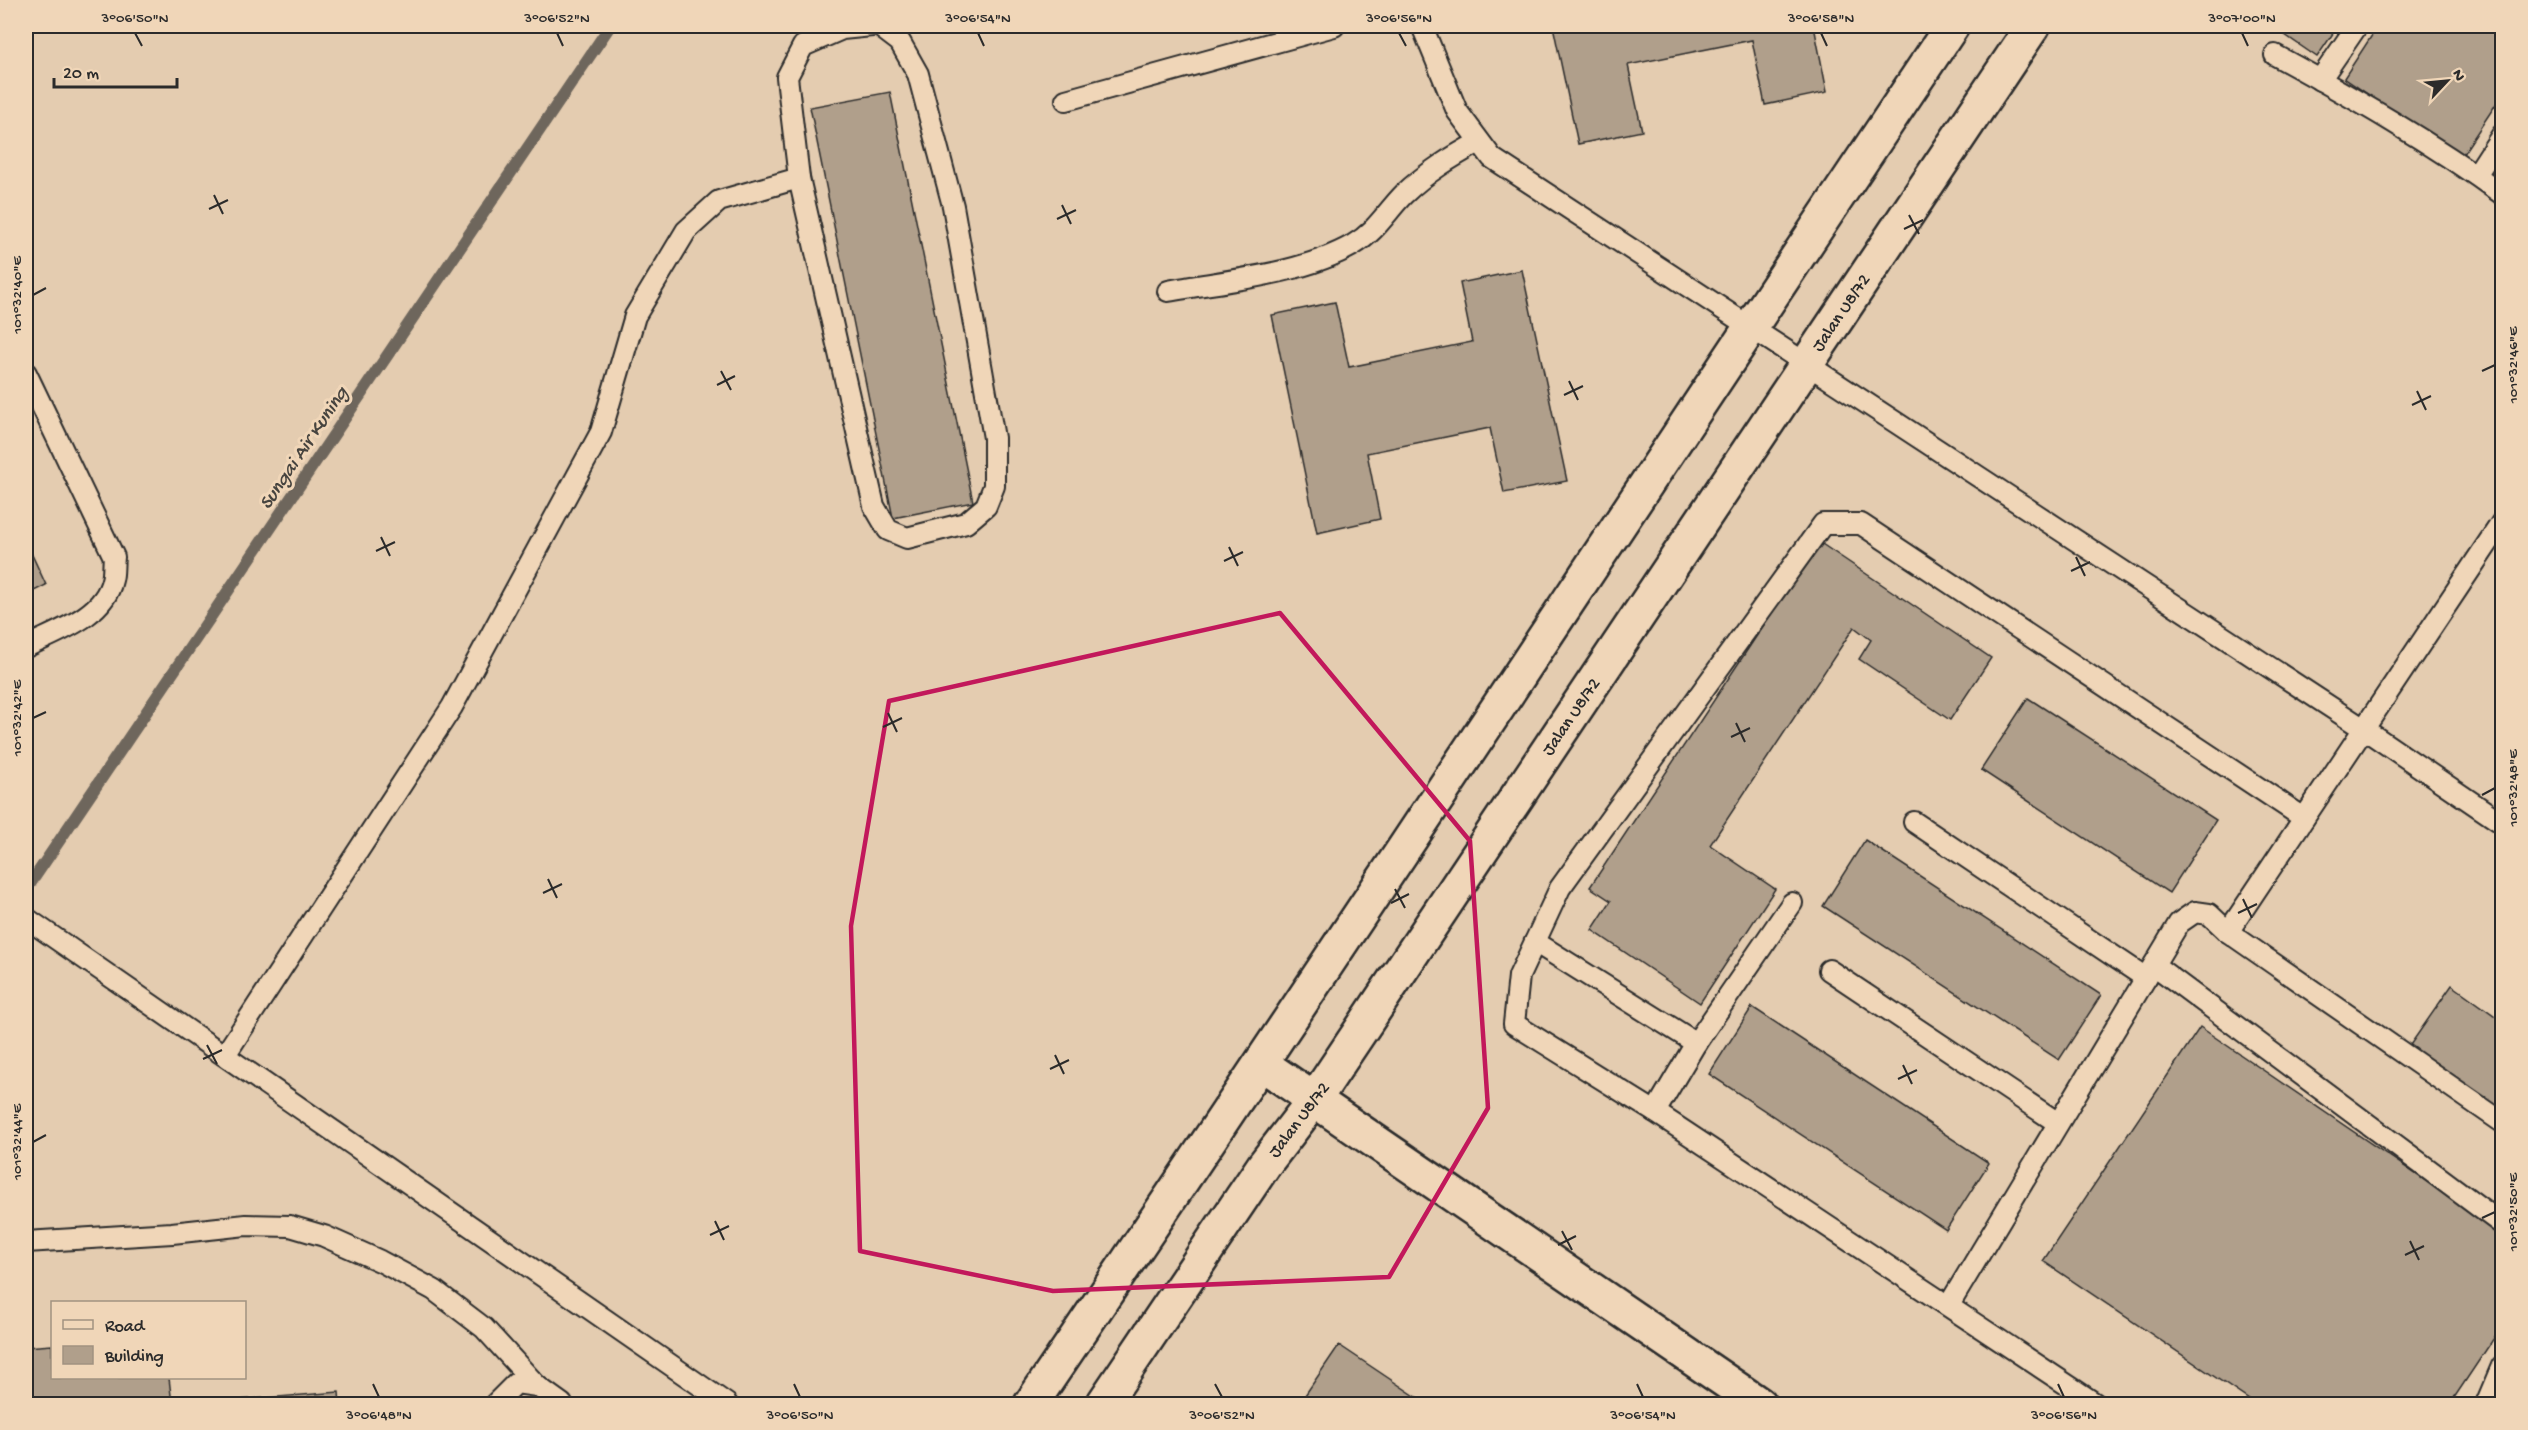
<svg xmlns="http://www.w3.org/2000/svg" width="2528" height="1430" font-family="'Gochi Hand',sans-serif">
	<style>
		.lines { fill: none; stroke-linecap: round; stroke-linejoin: round }
		.stream { stroke: #6e665b; stroke-width: 12 }
		.building { fill: #b09f8b; stroke: #2b2b2b; stroke-width: 1.5 }
		.lane-casing { stroke: #2b2b2b; stroke-width: 24 }
		.street-casing { stroke: #2b2b2b; stroke-width: 38 }
		.lane { stroke: #f0d6b8; stroke-width: 20 }
		.street { stroke: #f0d6b8; stroke-width: 33 }
		.marked { fill: none; stroke: #c2185b; stroke-width: 4.5; stroke-linejoin: round }
		.ticks { fill: none; stroke: #2b2b2b; stroke-width: 2 }
		.labels { text-anchor: middle; stroke-width: 6; stroke-linejoin: round; paint-order: stroke }
		.street-label { font-size: 18px; fill: #2b2b2b; stroke: #f0d6b8 }
		.water-label { font-size: 20px; font-style: italic; fill: #47443f; stroke: #f0d6b8 }
		.neatline { fill: none; stroke: #2b2b2b; stroke-width: 2 }
		.ticks-label { font-size: 15px; text-anchor: middle; fill: #2b2b2b }
	</style>
	<rect width="100%" height="100%" fill="#e4ccb0"/>
	<filter id="ink" filterUnits="userSpaceOnUse"><feTurbulence type="fractalNoise" baseFrequency=".0167" numOctaves="2"/><feDisplacementMap in="SourceGraphic" scale="12" xChannelSelector="R" yChannelSelector="G"/><feConvolveMatrix kernelMatrix="1 2 1 2 8 2 1 2 1" color-interpolation-filters="sRGB"/></filter>
	<g filter="url(#ink)">
		<g class="lines">
			<!-- stream -->
			<polyline class="stream" points="26,890 610,26"/>
		</g>
		<!-- building -->
		<g class="building">
			<polygon points="1553,26 1814,26 1827,92 1765,105 1752,40 1628,65 1642,131 1578,144"/>
			<polygon points="2272,26 2338,26 2317,57"/>
			<polygon points="2378,26 2502,26 2502,95 2461,157 2344,78"/>
			<polygon points="890,92 973,502 893,518 810,107"/>
			<polygon points="1522,270 1567,481 1504,493 1490,428 1367,453 1380,519 1317,533 1272,315 1335,302 1349,367 1472,342 1460,283"/>
			<polygon points="26,542 46,585 26,595"/>
			<polygon points="1819,542 1991,658 1950,720 1859,659 1871,640 1854,627 1710,845 1775,889 1700,1003 1592,930 1611,901 1590,887"/>
			<polygon points="2028,698 2216,820 2169,893 1981,770"/>
			<polygon points="1865,840 2101,995 2059,1060 1823,906"/>
			<polygon points="2452,985 2502,1021 2502,1115 2408,1048"/>
			<polygon points="1752,1007 1989,1163 1946,1230 1709,1074"/>
			<polygon points="2200,1027 2502,1233 2502,1326 2450,1404 2255,1404 2043,1261"/>
			<polygon points="52,1345 52,1378 169,1378 172,1404 26,1404 26,1347"/>
			<polygon points="1339,1345 1427,1404 1299,1404"/>
			<polygon points="339,1392 340,1404 202,1404 202,1403"/>
		</g>
		<g class="lines">
			<defs>
				<g id="lane">
					<polyline points="1422,26 1457,111 1492,158 2364,729 2502,823"/>
					<path d="M2275 55C2352 97 2431 142 2502 194"/>
					<polyline points="2320,80 2357,26"/>
					<polyline points="1066,100 1334,26"/>
					<polyline points="2476,175 2502,135"/>
					<polyline points="799,178 874,506 888,530 907,538 966,523 986,506 994,486 994,438 953,206 918,74 900,42 879,26"/>
					<path d="M1168 291C1227 280 1300 275 1353 245 1376 232 1387 211 1404 194 1427 172 1452 157 1479 142"/>
					<path d="M26 373 114 557C113 564 114 573 112 580 104 617 55 632 26 647"/>
					<polyline points="1914,822 2146,978"/>
					<polyline points="26,918 727,1404"/>
					<polyline points="2228,932 2502,522"/>
					<polyline points="1535,942 1696,1043 1792,903"/>
					<polyline points="2154,965 2502,1224"/>
					<polyline points="1829,970 2058,1123"/>
					<polyline points="225,1055 452,707 601,432 635,316 686,231 719,201 799,178 787,77 803,46 842,29 872,26"/>
					<polyline points="1655,1112 1696,1043"/>
					<polyline points="26,1242 172,1233 246,1225 290,1226 324,1236 380,1261 434,1290 484,1328 537,1386"/>
					<polyline points="1949,1305 2179,923 2195,912 2209,914 2228,932 2502,1122"/>
					<polyline points="495,1404 516,1383 537,1386 562,1404"/>
					<polyline points="2096,1404 1655,1112 1514,1024 1519,976 1560,888 1823,524 1861,524 2304,818"/>
					<polyline points="2486,1404 2502,1366"/>
				</g>
				<g id="street">
					<polyline points="1262,1064 1759,1404"/>
					<path d="M1031 1404C1342 947 1644 484 1952 26"/>
					<polyline points="1103,1404 1264,1165 1314,1100 2033,26"/>
				</g>
			</defs>
			<!-- lane casing -->
			<use href="#lane" class="lane-casing"/>
			<!-- street casing -->
			<use href="#street" class="street-casing"/>
			<!-- lane -->
			<use href="#lane" class="lane"/>
			<!-- street -->
			<use href="#street" class="street"/>
		</g>
	</g>
	<!-- marked area -->
	<path class="marked" d="M1280 613 1470 841 1488 1108 1389 1277 1053 1291 860 1251 851 926 889 701Z"/>
	<!-- ticks -->
	<path class="ticks" d="M135 33 142 46M557 33 563 46M978 33 984 46M1399 33 1406 46M1821 33 1827 46M2242 33 2248 46M214 195 223 214M1062 205 1071 224M209 209 228 200M1909 215 1919 234M1057 219 1076 210M1904 229 1923 220M33 295 46 288M721 371 731 390M2482 371 2495 365M1569 381 1578 400M717 385 735 376M2417 391 2426 410M1564 395 1583 386M2412 405 2431 396M381 537 390 556M1229 547 1238 566M376 551 395 542M2076 557 2085 576M1224 561 1243 552M2071 571 2090 562M888 713 897 732M33 718 46 712M1736 723 1745 742M883 727 902 718M1731 737 1750 728M2482 795 2495 788M548 879 557 898M1395 889 1405 908M543 893 562 884M2243 899 2252 918M1391 903 1409 894M2238 913 2257 904M207 1045 217 1064M1055 1055 1064 1074M203 1059 222 1050M1903 1065 1912 1084M1050 1069 1069 1060M1898 1079 1917 1070M33 1142 46 1135M2482 1218 2495 1212M715 1221 724 1240M1562 1231 1572 1250M710 1235 729 1226M2410 1241 2419 1260M1558 1245 1576 1236M2405 1255 2424 1246M373 1384 379 1397M794 1384 800 1397M1215 1384 1222 1397M1637 1384 1643 1397M2058 1384 2064 1397"/>
	<g class="labels">
		<!-- street labels -->
		<g class="street-label">
			<text transform="translate(1840 312) rotate(-56)" y="6">Jalan U8/72</text>
			<text transform="translate(1570 716) rotate(-56)" y="6">Jalan U8/72</text>
			<text transform="translate(1298 1119) rotate(-53)" y="6">Jalan U8/72</text>
		</g>
		<!-- water labels -->
		<g class="water-label">
			<text transform="translate(302 447) rotate(-56)" y="7">Sungai Air Kuning</text>
		</g>
	</g>
	<!-- margin -->
	<rect width="2528" height="1430" fill="none" stroke="#f0d6b8" stroke-width="66"/>
	<!-- legend -->
	<rect x="51" y="1301" width="195" height="78" fill="#f0d6b8" stroke="#a19280" stroke-width="1.5"/>
	<rect x="63" y="1320" width="30" height="9" fill="#f0d6b8" stroke="#a19280" stroke-width="1.5"/>
	<text x="105" y="1331" font-size="18" fill="#2b2b2b">Road</text>
	<rect x="63" y="1346" width="30" height="18" fill="#b09f8b" stroke="#a19280" stroke-width="1.5"/>
	<text x="105" y="1361" font-size="18" fill="#2b2b2b">Building</text>
	<!-- north arrow -->
	<g transform="translate(2447 81) rotate(64)" stroke="#f0d6b8" stroke-width="4.5" paint-order="stroke">
	<path d="M0-4.5L10 22L0 15L-10 22Z" fill="#2b2b2b"/>
	<text y="-9" font-size="16" font-weight="bold" text-anchor="middle" fill="#2b2b2b">N</text>
	</g>
	<!-- scale -->
	<path d="M54 78v9h123v-9" fill="none" stroke="#2b2b2b" stroke-width="3"/>
	<text x="63" y="78" font-size="18" fill="#2b2b2b" stroke="#f0d6b8" stroke-width="4.5" paint-order="stroke">20 m</text>
	<rect x="33" y="33" width="2462" height="1364" class="neatline"/>
	<g class="ticks-label">
		<text x="135" y="22">3°06'50"N</text>
		<text x="557" y="22">3°06'52"N</text>
		<text x="978" y="22">3°06'54"N</text>
		<text x="1399" y="22">3°06'56"N</text>
		<text x="1821" y="22">3°06'58"N</text>
		<text x="2242" y="22">3°07'00"N</text>
		<text transform="translate(16 295) rotate(-90)" y="5">101°32'40"E</text>
		<text transform="translate(2512 365) rotate(-90)" y="5">101°32'46"E</text>
		<text transform="translate(16 718) rotate(-90)" y="5">101°32'42"E</text>
		<text transform="translate(2512 788) rotate(-90)" y="5">101°32'48"E</text>
		<text transform="translate(16 1142) rotate(-90)" y="5">101°32'44"E</text>
		<text transform="translate(2512 1212) rotate(-90)" y="5">101°32'50"E</text>
		<text x="379" y="1419">3°06'48"N</text>
		<text x="800" y="1419">3°06'50"N</text>
		<text x="1222" y="1419">3°06'52"N</text>
		<text x="1643" y="1419">3°06'54"N</text>
		<text x="2064" y="1419">3°06'56"N</text>
	</g>
</svg>
